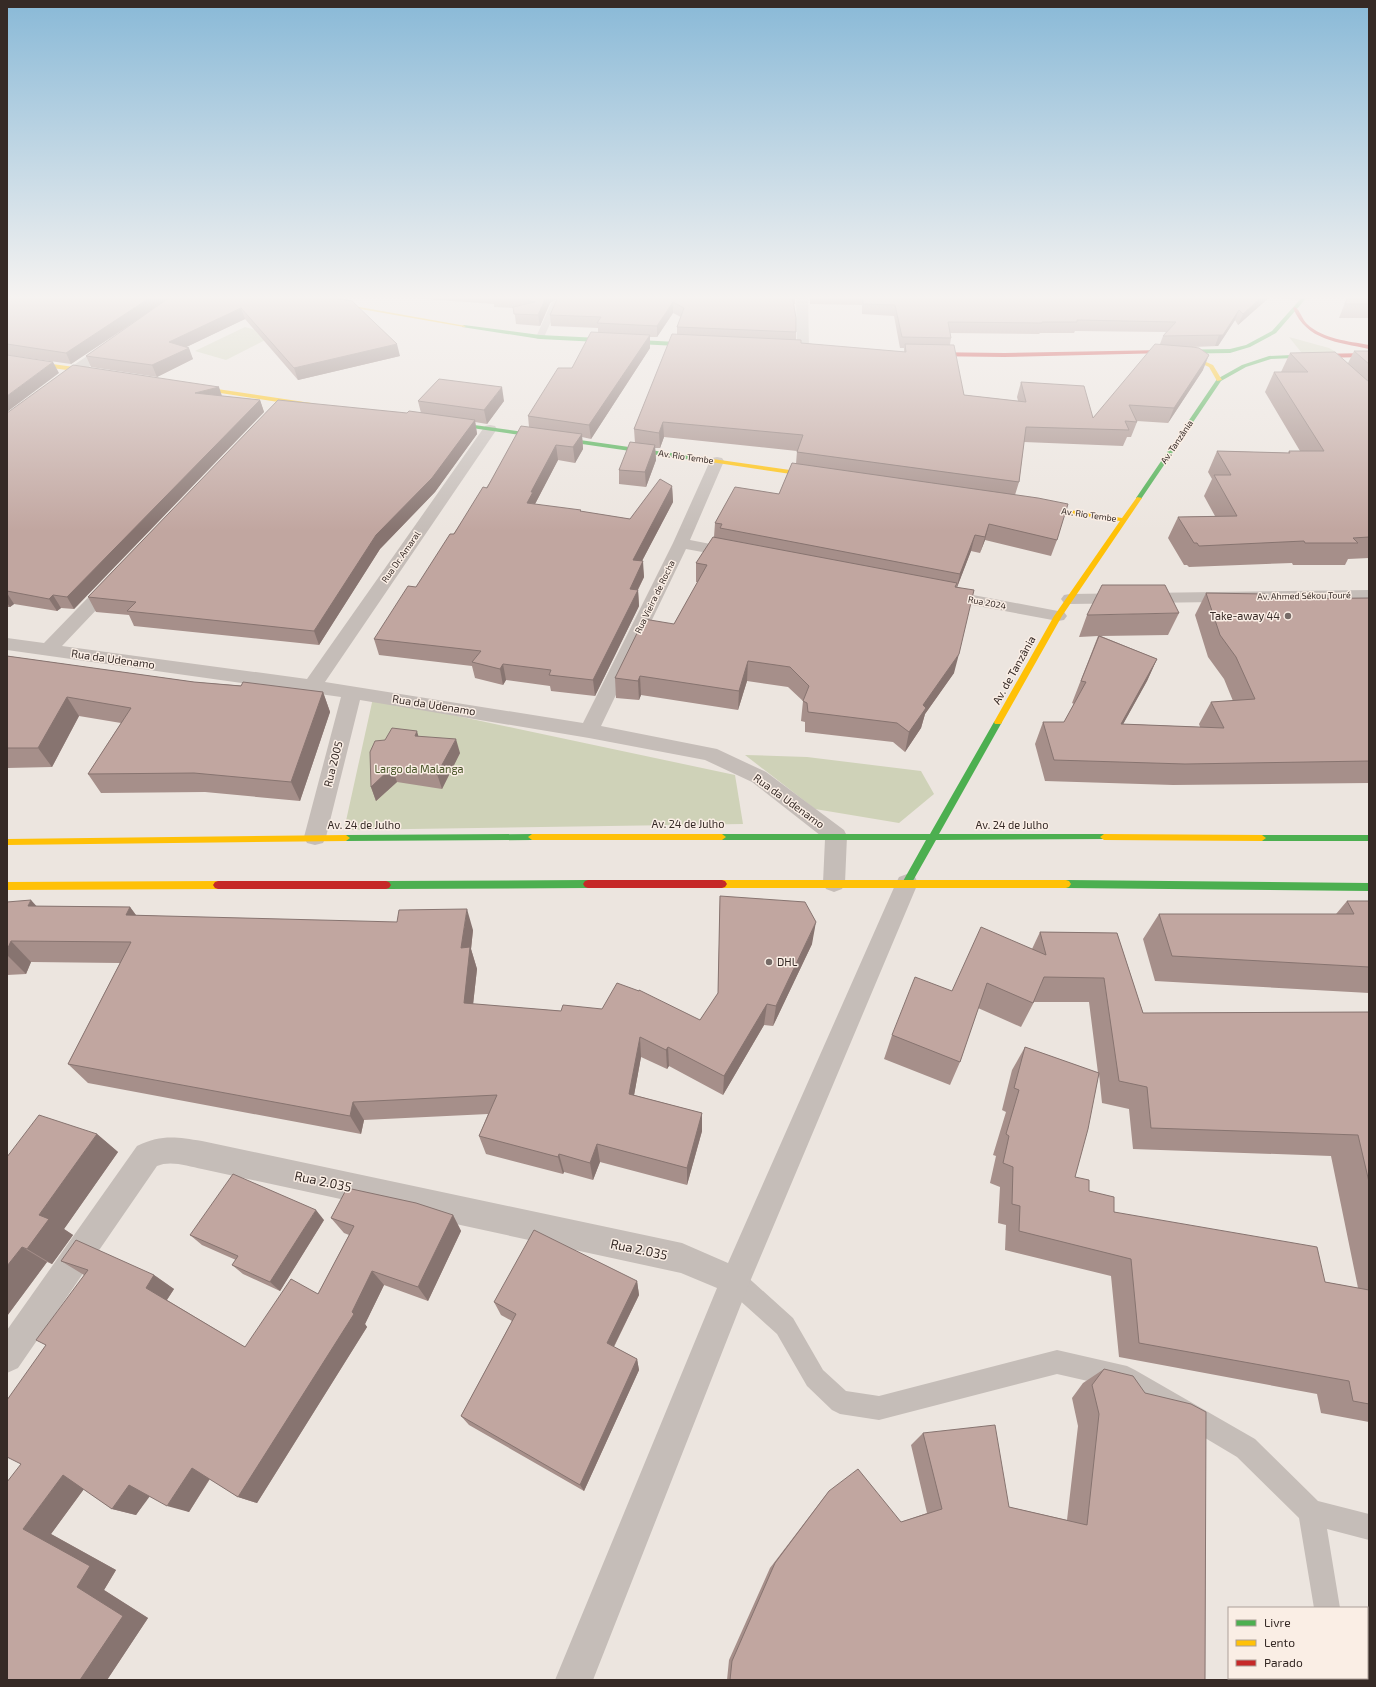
<svg xmlns="http://www.w3.org/2000/svg" width="1376" height="1687" font-family="'Exo 2',sans-serif">
	<style>
		.green { fill: #cfd2b8 }
		.lines { fill: none; stroke-linecap: round; stroke-linejoin: round }
		.lane { fill: #c5bdb8; fill-rule: evenodd }
		.street { fill: #c5bdb8; fill-rule: evenodd }
		.fast { fill: #4caf50; fill-rule: evenodd }
		.slow { fill: #ffc107; fill-rule: evenodd }
		.jam { fill: #c62828; fill-rule: evenodd }
		.wall { fill: #a68f8a; fill-rule: evenodd }
		.shaded-wall { fill: #877470 }
		.building { fill: #c1a6a0; stroke: #877470 }
		.poi-dot { fill: #766b67; stroke: #faeee5; stroke-width: 1.5 }
		.labels { text-anchor: middle; stroke-width: 3; stroke-linejoin: round; paint-order: stroke }
		.far-street-label { font-size: 9px; fill: #362a26; stroke: #faeee5 }
		.poi-label { font-size: 11px; fill: #362a26; stroke: #faeee5; text-anchor: end }
		.street-label { font-size: 11px; fill: #362a26; stroke: #faeee5 }
		.park-label { font-size: 11px; fill: #495529; stroke: #faeee5 }
		.near-street-label { font-size: 13px; fill: #362a26; stroke: #faeee5 }
	</style>
	<rect width="100%" height="100%" fill="#ece5df"/>
	<!-- green -->
	<g class="green">
		<polygon points="245,327 275,335 226,360 195,351"/>
		<polygon points="1289,337 1329,348 1336,352 1305,357"/>
		<polygon points="373,698 735,775 743,824 344,830"/>
		<polygon points="745,755 807,757 921,771 934,794 899,823 815,809"/>
	</g>
	<g class="lines">
		<!-- lane -->
		<g class="lane">
			<polygon points="555,301 559,304 544,337 543,339 537,339 536,337 551,304"/>
			<polygon points="735,1270 743,1273 793,1318 823,1370 846,1391 879,1396 1057,1350 1127,1366 1135,1370 1255,1439 1318,1501 1369,1514 1369,1540 1327,1529 1340,1608 1314,1608 1299,1518 1237,1457 1123,1389 1057,1374 879,1420 840,1414 832,1410 807,1386 777,1334 727,1289 724,1281 727,1273"/>
			<rect x="1325" y="1678" width="28" height="2"/>
		</g>
		<!-- street -->
		<g class="street">
			<polygon points="796,295 808,295 809,350 807,353 799,353 797,350"/>
			<path d="M1274 295H1310L1311 297 1309 299C1302 301 1279 300 1274 295Z"/>
			<polygon points="113,340 117,341 119,344 117,347 62,386 52,386 50,383 52,380 109,341"/>
			<polygon points="490,425 495,426 497,429 325,682 583,723 673,543 710,461 712,458 717,457 722,458 724,461 690,540 741,550 743,553 741,556 735,558 686,549 601,726 717,749 766,772 844,830 847,836 845,883 842,889 834,892 826,889 823,883 825,839 752,782 705,760 589,738 360,700 326,837 323,843 315,845 307,843 304,837 341,697 7,650 7,638 44,643 106,579 112,578 118,579 121,583 118,587 62,646 307,679 485,426"/>
			<polygon points="941,589 1058,611 1064,612 1067,616 1064,620 1058,621 935,598 932,594 935,590"/>
			<polygon points="1369,590 1369,600 1070,604 1064,603 1061,599 1064,595 1070,594"/>
			<path d="M907 874 915 877 918 883 749 1284 593 1680H555L717 1288 681 1273 202 1169C188 1166 170 1160 157 1166L18 1368 7 1373V1330L137 1146C162 1134 176 1137 202 1141L682 1243 728 1263 896 883 899 877Z"/>
		</g>
		<!-- fast -->
		<g class="fast">
			<polygon points="1304,295 1309,295 1276,333 1250,347 1230,353 1165,354 1162,352 1165,350 1230,349 1246,345 1272,331"/>
			<polygon points="464,325 540,335 697,343 700,345 697,347 540,339 462,327 462,326"/>
			<polygon points="1314,354 1317,356 1316,357 1271,359 1246,367 1221,381 1141,499 1137,499 1136,498 1217,379 1242,365 1269,356"/>
			<polygon points="446,421 706,458 709,460 706,462 444,424 444,422"/>
			<polygon points="998,719 1002,722 939,834 1104,834 1107,835 1108,837 1107,839 936,840 910,886 904,886 902,883 926,840 722,840 718,837 722,834 930,834 994,722"/>
			<polygon points="532,834 536,837 532,840 346,841 342,838 346,835"/>
			<polygon points="1262,835 1369,835 1369,841 1262,841 1258,838"/>
			<polygon points="588,880 591,881 593,884 591,887 588,888 386,889 383,888 381,885 383,882 386,881"/>
			<polygon points="1066,880 1369,883 1369,891 1066,888 1063,887 1061,884 1063,881"/>
		</g>
		<!-- slow -->
		<g class="slow">
			<polygon points="280,295 292,295 466,326 464,327"/>
			<polygon points="1178,353 1190,355 1213,365 1222,380 1217,381 1209,367 1187,357 1176,356 1175,355"/>
			<polygon points="7,358 97,370 100,372 97,374 7,362"/>
			<polygon points="190,385 311,403 314,405 311,407 188,388 187,387"/>
			<polygon points="706,458 818,474 821,476 818,478 704,461 703,460"/>
			<polygon points="1137,497 1142,498 1062,616 1001,724 995,724 994,722 1054,616 1120,521 1036,509 1033,507 1036,505 1122,518"/>
			<polygon points="532,834 722,834 726,837 722,840 532,840 528,837"/>
			<polygon points="1104,834 1262,835 1266,838 1262,841 1104,840 1100,837"/>
			<polygon points="346,835 350,838 346,841 7,845 7,839"/>
			<polygon points="722,880 1066,880 1069,881 1071,884 1069,887 1066,888 722,888 719,887 717,884 719,881"/>
			<polygon points="218,881 221,882 223,885 221,888 218,889 7,890 7,882"/>
		</g>
		<!-- jam -->
		<g class="jam">
			<path d="M1295 307C1300 310 1302 319 1307 324 1323 339 1348 341 1369 345V349C1338 342 1307 341 1293 308Z"/>
			<polygon points="1165,350 1167,351 1167,353 1004,357 926,356 923,354 926,352 1004,353"/>
			<polygon points="1369,353 1369,357 1314,358 1311,356 1314,354"/>
			<polygon points="588,880 722,880 725,881 727,884 725,887 722,888 588,888 585,887 583,884 585,881"/>
			<polygon points="218,881 386,881 389,882 391,885 389,888 386,889 218,889 215,888 213,885 215,882"/>
		</g>
	</g>
	<!-- wall -->
	<g class="wall">
		<polygon points="7,295 341,295 342,300 400,356 298,380 245,319 186,347 193,359 157,377 91,367 86,356 138,320 71,364 7,355"/>
		<path d="M397 295H795V304H794L796 332V340L801 343 904 352V348H900L894 316 862 314V305L810 304V295H1272L1238 325 1235 320 1218 346 1193 347 1203 370 1168 423 1137 421V422L1131 437H1127L1123 446 1024 442 1019 482 1015 495 1057 540 1051 556 985 540 980 553 971 551 957 587 954 673 925 714 921 728 905 752 893 742 805 732V722L801 721 803 701 788 687 747 681 738 710 641 695 639 700 616 698 615 678 674 624 698 582H696V563L714 537 715 523 779 494 796 464 797 451 664 437 660 448H655L656 460 646 487 619 484V470L635 443 634 429 677 334V327L681 317 673 313 657 337H650V348L591 439 582 437 583 449 575 463 558 460 535 504 630 519 672 486 673 502 642 561 644 577 638 590 639 606 595 696 551 691 550 686 506 680 503 685 475 678 472 666 379 655 374 639 416 587 529 427 528 416 572 368 598 332V328L551 326 550 315 556 301 555 300 550 303 540 326 516 324 514 308 494 307V304L425 299ZM1075 331 1166 332 1163 336 1160 344 1093 418 1021 382 1017 397 1018 401 964 395 950 345 951 338 950 333 1039 334 1040 333H1074Z"/>
		<polygon points="1348,295 1369,295 1369,318 1339,318"/>
		<polygon points="1354,351 1369,351 1369,558 1348,559 1345,565 1293,565 1292,563 1189,567 1187,565 1184,565 1168,538 1178,517 1215,516 1204,496 1212,479 1208,472 1217,451 1288,453 1289,451 1300,451 1265,392 1274,372 1281,372 1290,353 1348,363"/>
		<polygon points="222,396 260,400 264,412 74,609 61,608 57,611 14,604 10,607 7,607 7,413"/>
		<polygon points="418,401 504,401 487,424 475,422 477,434 435,492 380,549 319,645 134,626 129,615 96,612 88,597 407,413 421,413"/>
		<polygon points="1206,593 1266,599 1369,598 1369,783 1173,785 1045,781 1035,744 1043,722 1064,722 1074,704 1072,703 1098,636 1079,637 1087,615 1179,613 1168,635 1101,636 1157,659 1147,681 1123,724 1200,727 1199,724 1211,702 1233,701 1224,679 1208,657 1195,615"/>
		<polygon points="7,656 194,682 323,692 330,712 300,801 205,792 101,793 88,774 121,723 79,716 52,767 7,768"/>
		<polygon points="418,736 460,753 442,789 397,782 376,801 371,787"/>
		<polygon points="720,896 812,944 773,1026 764,1025 723,1095 669,1066 667,1069 641,1057 634,1095 702,1113 702,1131 687,1185 600,1162 593,1180 564,1172 563,1174 486,1154 479,1136 488,1114 364,1120 361,1134 88,1083 68,1064 120,963 31,962 26,974 7,975 7,902 36,906 130,907 136,915 473,930 471,949 477,969 473,1004 561,1011 602,1009 700,1020 718,994"/>
		<polygon points="1347,901 1369,901 1369,993 1155,981 1143,939 1159,914 1336,914"/>
		<path d="M1040 932 1117 933 1143 1013 1369 1012V1422L1321 1413 1317 1394 1119 1357 1111 1276 1005 1250 1006 1225 998 1223 1000 1187 990 1183 996 1156 993 1155 1006 1112 1002 1110 1012 1070 1025 1047 1098 1073 1089 1002H1034L1021 1027 978 1008 960 1062 950 1085 884 1059 892 1035 952 991 1032 949ZM1099 1074 1102 1103 1129 1109 1133 1149 1331 1156 1358 1288 1325 1282 1114 1212 1089 1191 1075 1177Z"/>
		<polygon points="97,1134 118,1152 64,1229 73,1235 52,1264 47,1262 7,1316 7,1157"/>
		<polygon points="453,1215 461,1231 428,1301 384,1285 365,1324 367,1327 257,1503 238,1497 210,1479 189,1512 149,1496 136,1515 112,1509 84,1489 51,1534 116,1570 104,1590 148,1618 107,1680 7,1680 21,1464 46,1345 84,1275 61,1261 154,1275 174,1289 167,1300 245,1347 318,1294 349,1235 344,1233 331,1218"/>
		<polygon points="324,1220 280,1291 243,1274 232,1265 236,1260 202,1245 190,1235"/>
		<polygon points="637,1281 639,1295 614,1347 637,1359 639,1370 584,1491 469,1425 461,1416 512,1321 501,1315 494,1302"/>
		<polygon points="1104,1369 1205,1680 727,1680 729,1660 770,1568 822,1500 829,1491 901,1522 927,1513 911,1445 923,1433 1009,1507 1067,1520 1078,1426 1072,1398 1083,1383"/>
	</g>
	<!-- shaded-wall -->
	<g class="shaded-wall">
		<polygon points="154,295 174,295 71,364 66,353"/>
		<polygon points="547,295 555,295 555,300 550,303 540,326 538,315"/>
		<polygon points="1264,295 1272,295 1238,325 1243,314"/>
		<polygon points="673,302 673,313 657,337 657,326"/>
		<polygon points="241,308 245,319 174,353 169,342"/>
		<polygon points="1239,310 1235,320 1218,346 1215,346 1219,335"/>
		<polygon points="650,335 650,348 591,439 589,425"/>
		<polygon points="397,344 400,356 298,380 294,368"/>
		<polygon points="189,348 193,359 157,377 152,365"/>
		<polygon points="1209,355 1203,370 1168,423 1174,408"/>
		<polygon points="53,362 59,373 7,412 7,396"/>
		<polygon points="219,387 223,399 195,393"/>
		<polygon points="502,387 504,401 487,424 484,410"/>
		<polygon points="260,400 264,412 74,609 67,597"/>
		<polygon points="475,420 477,434 435,492 380,549 319,645 314,631 376,535"/>
		<polygon points="663,422 664,437 660,448 659,433"/>
		<polygon points="582,434 583,449 575,463 573,447"/>
		<polygon points="556,445 558,460 535,504 527,503 531,492"/>
		<polygon points="655,445 656,460 646,487 645,472"/>
		<polygon points="672,486 673,502 634,576 633,560"/>
		<polygon points="989,524 985,540 980,553 985,537"/>
		<polygon points="975,535 971,551 956,590 960,574"/>
		<polygon points="643,561 644,577 636,593 638,590 639,606 595,696 593,680 630,589"/>
		<polygon points="7,593 14,604 10,607 7,603"/>
		<polygon points="53,595 61,608 57,611 49,599"/>
		<polygon points="959,654 954,673 925,714 921,728 905,752 909,732 923,705"/>
		<polygon points="1157,659 1147,681 1111,746 1121,724"/>
		<polygon points="748,661 747,681 738,710 739,691"/>
		<polygon points="503,664 506,680 503,685 500,669"/>
		<polygon points="640,676 641,695 639,700 638,681"/>
		<polygon points="323,692 330,712 300,801 291,782"/>
		<polygon points="67,697 79,716 52,767 38,748"/>
		<polygon points="417,731 421,746 415,736"/>
		<polygon points="456,739 460,753 442,789 437,774"/>
		<polygon points="392,767 397,782 376,801 371,787"/>
		<polygon points="31,900 50,921 28,906"/>
		<polygon points="130,907 146,929 126,915"/>
		<polygon points="467,909 473,930 471,949 477,969 471,1023 464,1003 461,948"/>
		<polygon points="816,922 812,944 773,1026 776,1006"/>
		<polygon points="11,941 31,962 26,974 7,955 7,950"/>
		<polygon points="767,1004 764,1025 723,1095 724,1076"/>
		<polygon points="640,1037 641,1057 631,1112 629,1094"/>
		<polygon points="668,1047 669,1066 667,1069 666,1050"/>
		<polygon points="353,1102 364,1120 361,1134 350,1116"/>
		<polygon points="702,1113 702,1131 687,1185 687,1168"/>
		<polygon points="97,1134 118,1152 64,1229 73,1235 52,1264 27,1249 39,1215"/>
		<polygon points="597,1144 600,1162 593,1180 590,1163"/>
		<polygon points="559,1154 564,1172 563,1174 558,1157"/>
		<polygon points="316,1210 324,1220 280,1291 270,1282"/>
		<polygon points="453,1215 461,1231 428,1301 418,1287"/>
		<polygon points="22,1247 47,1262 7,1316 7,1266"/>
		<polygon points="372,1271 384,1285 365,1324 367,1327 257,1503 238,1497 352,1312"/>
		<polygon points="154,1275 174,1289 166,1301 146,1288"/>
		<polygon points="637,1281 639,1295 610,1354 607,1343"/>
		<polygon points="637,1359 639,1370 584,1491 580,1485"/>
		<polygon points="192,1468 212,1475 189,1512 167,1506"/>
		<polygon points="63,1475 89,1482 51,1534 116,1570 104,1590 148,1618 107,1680 80,1680 77,1587 23,1529"/>
		<polygon points="129,1485 153,1492 136,1515 112,1509"/>
	</g>
	<!-- building -->
	<g class="building">
		<polygon points="7,295 154,295 66,353 7,344"/>
		<polygon points="173,295 316,295 352,301 397,344 294,368 241,308 169,342 189,348 152,365 86,356"/>
		<polygon points="493,295 547,295 538,315 514,314 513,307 535,302 528,301 529,299 493,296"/>
		<polygon points="559,295 792,295 796,318 796,332 677,327 684,308 673,302 657,326 597,323 601,317 550,315"/>
		<polygon points="863,295 1264,295 1243,314 1239,310 1223,335 1163,336 1176,322 1077,320 1077,322 1042,322 1042,323 948,322 951,338 902,337 895,305 863,304"/>
		<polygon points="1349,295 1369,295 1369,304 1345,304"/>
		<polygon points="591,332 650,335 589,425 528,416 558,368 572,368"/>
		<polygon points="672,334 801,340 801,343 906,352 905,344 954,345 964,395 1026,402 1021,382 1084,386 1093,418 1155,344 1192,347 1199,348 1209,355 1174,408 1129,405 1137,422 1125,421 1129,430 1026,427 1019,482 797,452 803,435 663,422 659,433 634,429"/>
		<polygon points="1354,351 1369,351 1369,364"/>
		<polygon points="1335,352 1369,382 1369,537 1353,538 1358,543 1305,543 1304,541 1199,546 1197,543 1194,543 1178,517 1237,516 1214,475 1231,475 1217,451 1290,453 1289,451 1324,451 1274,372 1308,372 1290,353"/>
		<polygon points="7,355 53,362 7,396"/>
		<polygon points="73,365 219,387 195,393 260,400 67,597 53,595 49,599 7,591 7,413"/>
		<polygon points="439,379 502,387 484,410 418,401"/>
		<polygon points="278,400 407,413 409,411 475,420 432,478 376,535 314,631 127,611 136,602 88,597"/>
		<polygon points="521,426 582,434 573,447 556,445 531,492 533,492 527,503 581,510 580,511 630,519 660,479 672,486 633,560 643,561 630,589 638,590 593,680 549,675 551,670 503,664 500,669 472,662 481,651 374,639 408,586 416,587 450,534 454,534 483,487 487,488"/>
		<polygon points="630,442 655,445 645,472 619,470"/>
		<polygon points="792,463 1038,498 1068,504 1057,540 989,524 985,537 975,535 960,574 720,528 722,524 715,523 735,487 779,494"/>
		<polygon points="713,537 957,583 955,587 974,590 959,654 923,705 926,708 909,732 897,723 808,712 807,703 803,701 809,686 790,667 748,661 739,691 640,676 638,681 615,678 644,619 674,624 707,565 696,563"/>
		<polygon points="1102,585 1165,585 1179,613 1087,615"/>
		<polygon points="1206,593 1265,594 1266,599 1369,598 1369,761 1185,764 1054,760 1043,722 1064,722 1086,682 1081,681 1099,636 1157,659 1121,724 1224,728 1211,702 1255,699 1236,657 1220,635"/>
		<polygon points="7,656 194,682 241,686 243,682 323,692 291,782 194,773 88,774 131,708 67,697 38,748 7,748"/>
		<polygon points="392,728 417,731 415,736 456,739 437,774 392,767 371,787 370,752 375,741 385,740"/>
		<polygon points="720,896 805,902 816,922 776,1006 767,1004 724,1076 668,1047 666,1050 640,1037 629,1094 702,1113 687,1168 597,1144 590,1163 559,1154 558,1157 479,1136 497,1095 353,1102 350,1116 68,1064 131,942 11,941 7,950 7,902 31,900 28,906 130,907 126,915 397,922 399,910 467,909 461,948 470,947 464,1003 561,1011 563,1005 602,1009 617,983 639,991 639,990 700,1020 718,993"/>
		<polygon points="1347,901 1369,901 1369,967 1172,956 1159,914 1354,914"/>
		<polygon points="981,927 1046,955 1040,932 1117,933 1143,1013 1369,1012 1369,1182 1358,1135 1151,1128 1147,1087 1119,1081 1104,978 1044,977 1033,1003 987,983 960,1062 892,1035 915,977 952,991"/>
		<polygon points="1025,1047 1099,1073 1088,1129 1075,1177 1089,1180 1089,1191 1114,1197 1114,1212 1317,1247 1325,1282 1369,1290 1369,1404 1353,1401 1349,1381 1139,1343 1131,1259 1019,1231 1020,1206 1012,1204 1013,1167 1003,1163 1009,1136 1006,1134 1019,1090 1014,1088"/>
		<polygon points="39,1115 97,1134 39,1215 49,1219 27,1249 22,1247 7,1266 7,1157"/>
		<polygon points="233,1174 316,1210 270,1282 232,1265 238,1256 190,1235"/>
		<polygon points="347,1188 416,1203 453,1215 418,1287 372,1271 352,1312 354,1314 238,1497 192,1468 167,1506 129,1485 112,1509 63,1475 23,1529 90,1566 77,1587 123,1616 80,1680 7,1680 7,1482 21,1464 7,1457 7,1400 46,1345 36,1340 88,1270 61,1261 76,1240 154,1275 146,1288 245,1347 291,1279 318,1294 354,1226 331,1218"/>
		<polygon points="534,1230 637,1281 607,1343 637,1359 580,1485 461,1416 516,1314 494,1302"/>
		<polygon points="1104,1369 1133,1376 1145,1393 1191,1404 1206,1412 1205,1680 730,1680 732,1661 775,1563 829,1491 858,1469 901,1522 942,1509 923,1433 995,1425 1009,1507 1087,1525 1099,1414 1092,1385"/>
	</g>
	<!-- sky -->
	<linearGradient id="sky" x2="0" y2="1"><stop stop-color="#89b9d7"/><stop offset="0.56" stop-color="#f6f3f1"/><stop offset="1" stop-color="#f6f3f1" stop-opacity="0"/></linearGradient>
	<rect width="1376" height="531" fill="url(#sky)"/>
	<!-- markers -->
	<g class="poi-dot">
		<circle cx="1288" cy="616" r="4"/>
		<circle cx="769" cy="962" r="4"/>
	</g>
	<g class="labels">
		<!-- far-street labels -->
		<g class="far-street-label">
			<text transform="translate(1177 442) rotate(-56)" y="3">Av. Tanzânia</text>
			<text transform="translate(686 457) rotate(8)" y="3">Av. Rio Tembe</text>
			<text transform="translate(1089 515) rotate(8)" y="3">Av. Rio Tembe</text>
			<text transform="translate(401 557) rotate(-55)" y="3">Rua Dr. Amaral</text>
			<text transform="translate(1304 596) rotate(-1)" y="3">Av. Ahmed Sékou Touré</text>
			<text transform="translate(655 597) rotate(-64)" y="3">Rua Vieira de Rocha</text>
			<text transform="translate(987 603) rotate(11)" y="3">Rua 2024</text>
		</g>
		<!-- poi labels -->
		<g class="poi-label">
			<text x="1280" y="620">Take-away 44</text>
			<text x="777" y="966" text-anchor="start">DHL</text>
		</g>
		<!-- street labels -->
		<g class="street-label">
			<text transform="translate(113 659) rotate(8)" y="4">Rua da Udenamo</text>
			<text transform="translate(1014 670) rotate(-61)" y="4">Av. de Tanzânia</text>
			<text transform="translate(434 705) rotate(9)" y="4">Rua da Udenamo</text>
			<text transform="translate(333 764) rotate(-76)" y="4">Rua 2005</text>
			<text transform="translate(789 801) rotate(36)" y="4">Rua da Udenamo</text>
			<text x="688" y="828">Av. 24 de Julho</text>
			<text x="364" y="829">Av. 24 de Julho</text>
			<text x="1012" y="829">Av. 24 de Julho</text>
		</g>
		<!-- park labels -->
		<g class="park-label">
			<text x="419" y="773">Largo da Malanga</text>
		</g>
		<!-- near-street labels -->
		<g class="near-street-label">
			<text transform="translate(323 1181) rotate(12)" y="5">Rua 2.035</text>
			<text transform="translate(639 1249) rotate(12)" y="5">Rua 2.035</text>
		</g>
	</g>
	<!-- border -->
	<rect width="1376" height="1687" fill="none" stroke="#362a26" stroke-width="16"/>
	<!-- legend -->
	<rect x="1228" y="1607" width="140" height="72" fill="#faeee5" stroke="#aca099"/>
	<rect x="1236" y="1620" width="20" height="6" fill="#4caf50" stroke="#aca099"/>
	<text x="1264" y="1627" font-size="12" fill="#362a26">Livre</text>
	<rect x="1236" y="1640" width="20" height="6" fill="#ffc107" stroke="#aca099"/>
	<text x="1264" y="1647" font-size="12" fill="#362a26">Lento</text>
	<rect x="1236" y="1660" width="20" height="6" fill="#c62828" stroke="#aca099"/>
	<text x="1264" y="1667" font-size="12" fill="#362a26">Parado</text>
</svg>
